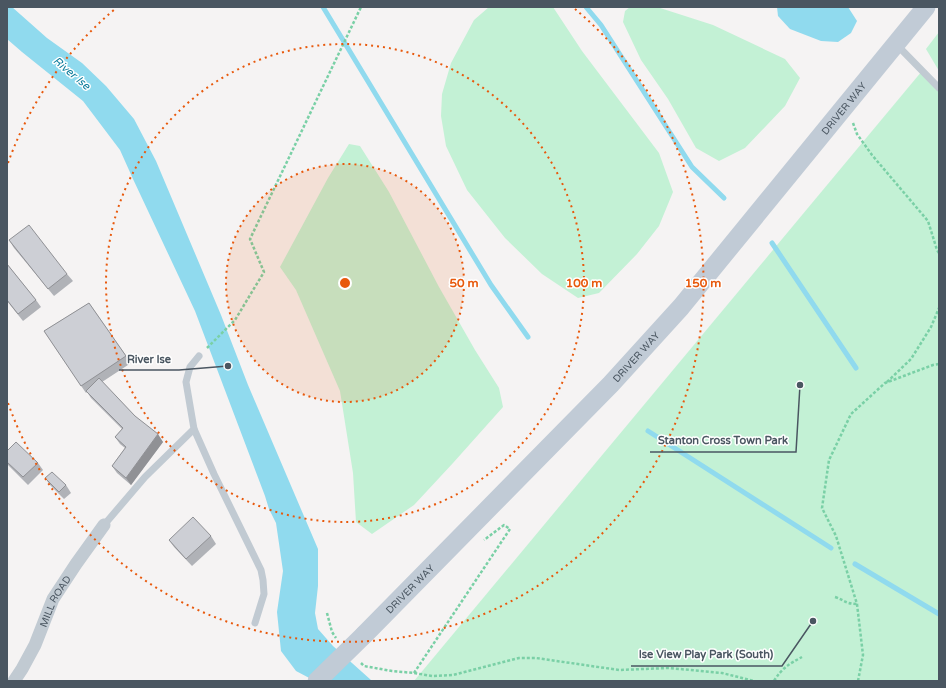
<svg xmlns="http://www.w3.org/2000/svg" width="946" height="688" font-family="'Varela Round',sans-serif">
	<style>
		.green { fill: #c3f1d5 }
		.water { fill: #90daee }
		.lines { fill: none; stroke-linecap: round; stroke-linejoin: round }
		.stream { stroke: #90daee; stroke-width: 5 }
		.path { stroke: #7ad0a6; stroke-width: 2.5; stroke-dasharray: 3 2; stroke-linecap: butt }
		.service { stroke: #c1cad2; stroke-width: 7 }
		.minor { stroke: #c1cad2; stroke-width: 13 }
		.secondary { stroke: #c1cbd6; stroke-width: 19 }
		.secondary-bridge { stroke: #c1cbd6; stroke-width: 19 }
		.wall { fill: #b0b2b7 }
		.shaded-wall { fill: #909195 }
		.building { fill: #cdcfd5; stroke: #909195 }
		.ring { fill: none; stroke: #e8590c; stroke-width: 2; stroke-dasharray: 2 4 }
		.labels { text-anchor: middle; stroke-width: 3; stroke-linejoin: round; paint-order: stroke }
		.street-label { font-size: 10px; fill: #4a5661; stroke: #fff }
		.water-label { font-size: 11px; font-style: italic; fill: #0c7c9b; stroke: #fff }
		.centre { fill: #e8590c; stroke: #fff; stroke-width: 2 }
		.ring-label { font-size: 12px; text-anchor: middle; font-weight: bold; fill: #e8590c; stroke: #fff; stroke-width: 3; stroke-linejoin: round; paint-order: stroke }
		.leader { fill: none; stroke: #4a5661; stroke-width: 1.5 }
		.callout-dot { fill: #4a5661; stroke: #fff; stroke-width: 1.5 }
		.callout-label { font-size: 11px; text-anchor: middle; font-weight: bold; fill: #4a5661; stroke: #fff; stroke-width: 3; stroke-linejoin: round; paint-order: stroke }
	</style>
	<rect width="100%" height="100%" fill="#f5f3f3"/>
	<!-- green -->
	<g class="green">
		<polygon points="489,7 553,7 582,51 659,153 673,192 659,226 637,254 599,293 578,298 542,274 505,238 467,190 446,146 441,116 442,94 451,63 474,20"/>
		<polygon points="630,7 657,7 713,25 785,59 800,78 785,106 745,148 719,161 696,148 668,99 641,60 623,22 625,11"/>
		<polygon points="939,32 939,71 926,49"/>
		<polygon points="922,71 939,88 939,681 414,681"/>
		<polygon points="349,144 360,146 389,192 439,287 475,350 499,388 503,407 453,463 414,505 372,534 356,522 353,473 340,391 296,290 280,267 328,178"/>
	</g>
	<!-- water -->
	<g class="water">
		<polygon points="7,7 12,7 47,38 82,63 106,86 134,119 156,161 221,315 248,385 318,549 318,586 315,613 318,629 333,646 371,680 373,681 315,681 296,671 281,651 277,612 283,571 276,523 269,509 265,496 195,311 133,179 120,150 83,101 22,52 7,39"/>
		<polygon points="777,7 848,7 857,21 851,33 838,42 821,41 790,29 778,16"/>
	</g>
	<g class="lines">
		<!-- stream -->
		<g class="stream">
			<polyline points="323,7 491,285 528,337"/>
			<polyline points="586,7 601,25 692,167 724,198"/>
			<polyline points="772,243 856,368"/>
			<polyline points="648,431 831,548"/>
			<polyline points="855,564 939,614"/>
		</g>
		<!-- path -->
		<g class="path">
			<polyline points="853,123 857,134 872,155 928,221 937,250 939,253"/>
			<polyline points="207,348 235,320 264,272 250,239 361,7"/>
			<polyline points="887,382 911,359 931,327 939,308"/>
			<path d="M835 597C844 600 846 604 857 604"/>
			<polyline points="327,613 332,632 336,638"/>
			<polyline points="361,663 364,666 392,671 414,673 432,676 453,675 519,658 536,658 619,670 669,668 722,673 754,681"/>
			<polyline points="414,673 510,529 504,525 484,540"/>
			<path d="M774 681C782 668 789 664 802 657"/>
			<polyline points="858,681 863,655 857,604 836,536 822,508 829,460 851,414 885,383 933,365 939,364"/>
		</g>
		<!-- service -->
		<g class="service">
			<polyline points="896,44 939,88"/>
			<polyline points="194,429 214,474 261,570 263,580 264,594 255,623"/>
			<polyline points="104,525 145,477 194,429 186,382 190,367 199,356"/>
		</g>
		<!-- minor -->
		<path class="minor" id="s1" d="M14 681 22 669 35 645 53 599 76 564 104 525"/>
		<!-- secondary -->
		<path class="secondary" id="s2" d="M364 635 611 384 681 307 926 7"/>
		<!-- secondary-bridge -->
		<polyline class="secondary-bridge" points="317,681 364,635"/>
	</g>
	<!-- wall -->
	<g class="wall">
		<polygon points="9,240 67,274 73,281 54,296 14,248"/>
		<polygon points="7,264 36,300 41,307 23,321 7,301"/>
		<polygon points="89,303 131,363 102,382 135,416 163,442 131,485 117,473 112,466 125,448 120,444 115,437 122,429 91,398 87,392 86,393 44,331"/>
		<polygon points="7,451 38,463 43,470 28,485 7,464"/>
		<polygon points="45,478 66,485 71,493 64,499 50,485"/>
		<polygon points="211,536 216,544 192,566 174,547 169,540"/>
	</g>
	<!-- shaded-wall -->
	<polygon class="shaded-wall" points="158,434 163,442 131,485 126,478"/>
	<!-- building -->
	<g class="building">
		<polygon points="29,225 67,274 48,289 9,240"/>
		<polygon points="7,264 36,300 18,314 7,300"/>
		<polygon points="89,303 126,356 81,386 44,331"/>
		<polygon points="99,378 135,416 158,434 126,478 112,466 126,447 115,437 123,428 86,391"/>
		<polygon points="16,442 38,463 23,477 7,462 7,451"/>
		<polygon points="52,472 66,485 59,492 45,478"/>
		<polygon points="193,517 211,536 186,559 169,540"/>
	</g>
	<!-- distance rings -->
	<circle cx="345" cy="283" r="119" fill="#e8590c" fill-opacity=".12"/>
	<g class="ring">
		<circle cx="345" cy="283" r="119"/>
		<circle cx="345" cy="283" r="239"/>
		<path d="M8 163A358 358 0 0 1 115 9M575 9A358 358 0 1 1 8 403"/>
	</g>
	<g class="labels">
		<!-- street labels -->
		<g class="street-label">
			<text dy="4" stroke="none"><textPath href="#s2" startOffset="713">DRIVER WAY</textPath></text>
			<text dy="4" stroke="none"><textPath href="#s2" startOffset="389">DRIVER WAY</textPath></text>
			<text dy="4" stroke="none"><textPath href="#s2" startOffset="65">DRIVER WAY</textPath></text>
			<text dy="4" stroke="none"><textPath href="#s1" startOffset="90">MILL ROAD</textPath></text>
		</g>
		<!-- water labels -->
		<g class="water-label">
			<text transform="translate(72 73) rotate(40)" y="4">River Ise</text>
		</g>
	</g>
	<circle cx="345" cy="283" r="6" class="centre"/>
	<g class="ring-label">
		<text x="464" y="287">50 m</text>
		<text x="584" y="287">100 m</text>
		<text x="703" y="287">150 m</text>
	</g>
	<!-- callouts -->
	<path class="leader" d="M228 366L179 370H119M800 385L796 452H650M813 621L782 666H631"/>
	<g class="callout-dot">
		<circle cx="228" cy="366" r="4"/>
		<circle cx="800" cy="385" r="4"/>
		<circle cx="813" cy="621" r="4"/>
	</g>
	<g class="callout-label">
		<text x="149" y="363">River Ise</text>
		<text x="723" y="444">Stanton Cross Town Park</text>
		<text x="706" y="658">Ise View Play Park (South)</text>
	</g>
	<!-- border -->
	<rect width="946" height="688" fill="none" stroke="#4a5661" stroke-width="16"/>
</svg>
